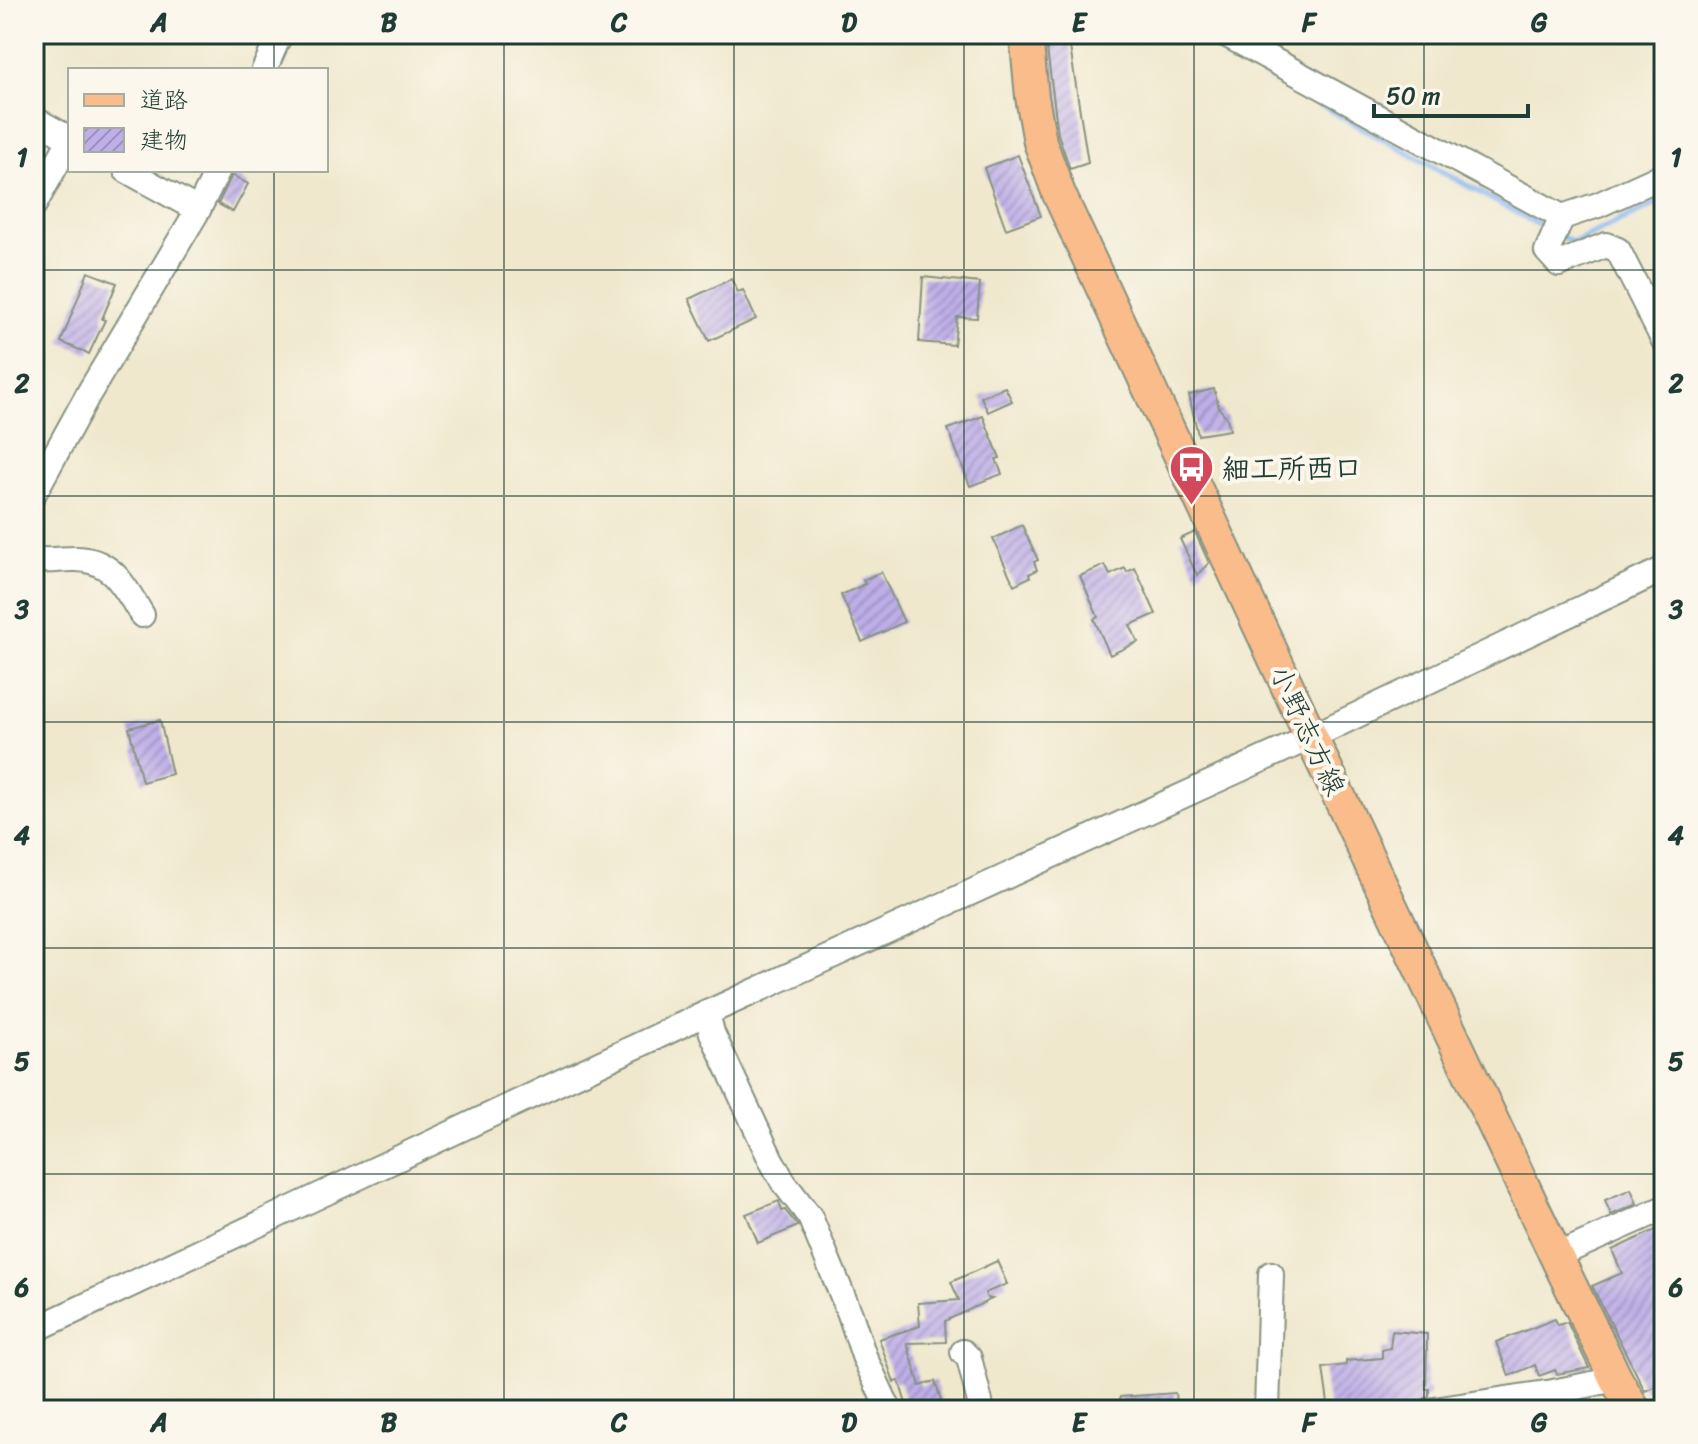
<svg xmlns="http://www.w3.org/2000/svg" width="1698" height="1444" font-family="Sriracha,'Klee One',sans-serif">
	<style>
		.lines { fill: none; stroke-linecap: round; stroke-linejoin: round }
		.stream { stroke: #86b5f1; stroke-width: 6 }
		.building { fill: url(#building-hatch) }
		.minor-casing { stroke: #879280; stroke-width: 28 }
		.major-casing { stroke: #879280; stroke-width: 36 }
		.minor { stroke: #fff; stroke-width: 24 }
		.major { stroke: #fabc8b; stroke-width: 32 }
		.grid { fill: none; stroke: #1f3d34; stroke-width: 2; stroke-opacity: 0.55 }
		.labels { text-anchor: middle; stroke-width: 8; stroke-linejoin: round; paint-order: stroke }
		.poi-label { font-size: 28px; font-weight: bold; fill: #1f3d34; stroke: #fbf7ec; text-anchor: start }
		.street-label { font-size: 28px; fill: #1f3d34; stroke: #fbf7ec }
		.neatline { fill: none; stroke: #1f3d34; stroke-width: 3 }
		.grid-label { font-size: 26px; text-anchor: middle; font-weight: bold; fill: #1f3d34 }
	</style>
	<defs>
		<pattern id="building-hatch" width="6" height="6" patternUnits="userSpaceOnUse" patternTransform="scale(2)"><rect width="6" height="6" fill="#beafe8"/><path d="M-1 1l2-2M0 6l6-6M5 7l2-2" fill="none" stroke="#9a90bd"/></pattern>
	</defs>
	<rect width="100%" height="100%" fill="#fbf7ec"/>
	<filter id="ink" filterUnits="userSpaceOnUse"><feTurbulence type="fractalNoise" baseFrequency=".0125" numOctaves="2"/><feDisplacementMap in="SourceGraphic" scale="16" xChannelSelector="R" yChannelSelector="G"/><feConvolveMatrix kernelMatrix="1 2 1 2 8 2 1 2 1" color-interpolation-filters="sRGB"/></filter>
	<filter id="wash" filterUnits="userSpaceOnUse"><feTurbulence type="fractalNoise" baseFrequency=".006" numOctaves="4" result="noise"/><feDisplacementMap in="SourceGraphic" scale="32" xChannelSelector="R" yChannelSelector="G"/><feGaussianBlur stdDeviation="1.8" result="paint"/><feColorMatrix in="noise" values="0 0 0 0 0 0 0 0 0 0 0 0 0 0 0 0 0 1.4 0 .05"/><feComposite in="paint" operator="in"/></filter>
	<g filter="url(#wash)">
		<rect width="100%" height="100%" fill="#efe8cd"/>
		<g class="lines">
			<!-- stream -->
			<g class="stream">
				<polyline points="1192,34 1550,231"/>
				<polyline points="1560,236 1573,243 1664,200"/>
			</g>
		</g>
		<g id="blocks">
			<!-- building -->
			<g class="building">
				<polygon points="1045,34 1068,34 1088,163 1070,169 1058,134"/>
				<polygon points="1018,155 1041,216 1006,229 984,168"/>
				<polygon points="232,175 248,184 233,212 218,204"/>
				<polygon points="88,272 117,283 102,319 105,320 89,354 61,342"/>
				<polygon points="923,277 980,283 977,318 957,317 954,345 919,342"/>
				<polygon points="731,279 738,292 743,290 756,319 709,341 689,299"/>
				<polygon points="1005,387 1012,401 988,412 981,397"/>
				<polygon points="1214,389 1219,408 1227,418 1230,430 1198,435 1189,395"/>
				<polygon points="983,416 1000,458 996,459 1002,474 970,486 948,429"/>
				<polygon points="1022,525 1038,560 1034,562 1037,570 1029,574 1030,577 1014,585 993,539"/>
				<polygon points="1195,532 1209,563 1197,575 1180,539"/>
				<polygon points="1105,565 1110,575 1125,568 1127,572 1135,568 1156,614 1130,625 1138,642 1110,655 1094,619 1098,617 1080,576"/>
				<polygon points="881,572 904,622 862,642 841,595 865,584 863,580"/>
				<polygon points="160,720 172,774 142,782 129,728"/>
				<polygon points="1631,1189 1637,1204 1611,1215 1605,1200"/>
				<polygon points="779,1201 782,1211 785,1210 798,1226 758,1243 746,1214"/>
				<polygon points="1664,1226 1664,1374 1657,1377 1659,1385 1645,1391 1592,1286 1622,1273 1612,1250"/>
				<polygon points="997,1261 1007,1284 985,1293 987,1298 992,1299 945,1321 946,1342 907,1343 920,1386 935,1381 944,1410 908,1410 899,1381 894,1382 879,1339 920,1326 918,1303 959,1300 951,1282"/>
				<polygon points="1555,1319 1558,1325 1567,1322 1589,1368 1557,1374 1555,1370 1539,1376 1535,1365 1509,1376 1496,1342"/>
				<polygon points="1392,1331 1427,1334 1426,1389 1429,1389 1429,1396 1424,1399 1419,1409 1329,1410 1323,1368 1346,1365 1346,1361 1382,1358 1382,1350 1390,1348"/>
				<polygon points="1175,1393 1177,1410 1121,1410 1120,1397"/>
			</g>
		</g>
	</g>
	<g filter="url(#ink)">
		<use href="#blocks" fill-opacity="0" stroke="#879280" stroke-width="2"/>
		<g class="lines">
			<defs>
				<g id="minor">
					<polyline points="1225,34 1562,217"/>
					<polyline points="264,70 280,34"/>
					<polyline points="34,119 70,139"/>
					<polyline points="126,170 198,210"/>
					<polyline points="1664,175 1598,205 1562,217 1547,251 1559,264 1606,245 1618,250 1664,341"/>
					<polyline points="34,205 70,140"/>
					<polyline points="34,493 89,393 198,210 218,170"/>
					<path d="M34 559C47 562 58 559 72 559 111 557 124 586 142 615"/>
					<polyline points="707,1013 712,1033 771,1160 784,1183 810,1217 850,1314 864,1356 889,1410"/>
					<polyline points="1556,1256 1664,1208"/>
					<polyline points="34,1330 707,1013 1311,737 1664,569"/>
					<polyline points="963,1352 969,1358 982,1410"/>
					<polyline points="1267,1410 1271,1274"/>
					<polyline points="1434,1410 1553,1392 1616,1379"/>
				</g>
				<polyline id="major" points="1026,34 1032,97 1040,142 1059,194 1311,737 1556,1256 1616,1379 1634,1410"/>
			</defs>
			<!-- minor casing -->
			<use href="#minor" class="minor-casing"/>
			<!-- major casing -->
			<use href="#major" class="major-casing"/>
			<!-- minor -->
			<use href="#minor" class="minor"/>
			<!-- major -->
			<use href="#major" class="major"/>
		</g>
	</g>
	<!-- grid -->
	<path class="grid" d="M274 34V70M504 34V1410M734 34V1410M964 34V1410M1194 34V1410M1424 34V1410M274 170V1410M34 270H1664M34 496H1664M34 722H1664M34 948H1664M34 1174H1664"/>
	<!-- icons -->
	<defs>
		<symbol id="bus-pin" viewBox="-11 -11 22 30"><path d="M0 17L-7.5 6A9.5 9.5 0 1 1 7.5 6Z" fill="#d1495b" stroke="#fbf7ec"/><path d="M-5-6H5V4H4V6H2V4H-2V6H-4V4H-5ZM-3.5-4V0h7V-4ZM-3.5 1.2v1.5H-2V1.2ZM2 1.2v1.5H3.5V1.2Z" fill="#fff"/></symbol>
	</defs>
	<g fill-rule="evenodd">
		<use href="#bus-pin" x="1166" y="442" width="51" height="69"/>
	</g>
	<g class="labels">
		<!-- poi labels -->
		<g class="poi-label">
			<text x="1222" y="478">細工所西口</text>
		</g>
		<!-- street labels -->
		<g class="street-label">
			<text transform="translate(1308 730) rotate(65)" y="10">小野志方線</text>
		</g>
	</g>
	<!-- margin -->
	<rect width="1698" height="1444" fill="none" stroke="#fbf7ec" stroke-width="88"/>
	<!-- legend -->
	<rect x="68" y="68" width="260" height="104" fill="#fbf7ec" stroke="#a3ada2" stroke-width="2"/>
	<rect x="84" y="94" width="40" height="12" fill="#fabc8b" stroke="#a3ada2" stroke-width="2"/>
	<text x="140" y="108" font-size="24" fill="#1f3d34">道路</text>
	<rect x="84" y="128" width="40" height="24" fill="url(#building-hatch)" stroke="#a3ada2" stroke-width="2"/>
	<text x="140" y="148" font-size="24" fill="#1f3d34">建物</text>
	<!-- scale -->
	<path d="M1374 104v12h154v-12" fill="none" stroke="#1f3d34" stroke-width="4"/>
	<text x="1386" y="104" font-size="24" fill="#1f3d34" stroke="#fbf7ec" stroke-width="6" paint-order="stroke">50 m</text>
	<rect x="44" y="44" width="1610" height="1356" class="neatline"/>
	<g class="grid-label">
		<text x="159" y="31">A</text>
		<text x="389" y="31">B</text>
		<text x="619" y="31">C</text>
		<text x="849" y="31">D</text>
		<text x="1079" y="31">E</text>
		<text x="1309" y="31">F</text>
		<text x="1539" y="31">G</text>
		<text x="22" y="166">1</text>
		<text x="1676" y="166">1</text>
		<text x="22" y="392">2</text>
		<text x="1676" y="392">2</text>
		<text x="22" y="618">3</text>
		<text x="1676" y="618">3</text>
		<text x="22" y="844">4</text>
		<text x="1676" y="844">4</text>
		<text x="22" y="1070">5</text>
		<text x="1676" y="1070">5</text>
		<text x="22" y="1296">6</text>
		<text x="1676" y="1296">6</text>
		<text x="159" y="1431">A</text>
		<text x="389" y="1431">B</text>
		<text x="619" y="1431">C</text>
		<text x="849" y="1431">D</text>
		<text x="1079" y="1431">E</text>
		<text x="1309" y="1431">F</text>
		<text x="1539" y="1431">G</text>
	</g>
</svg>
